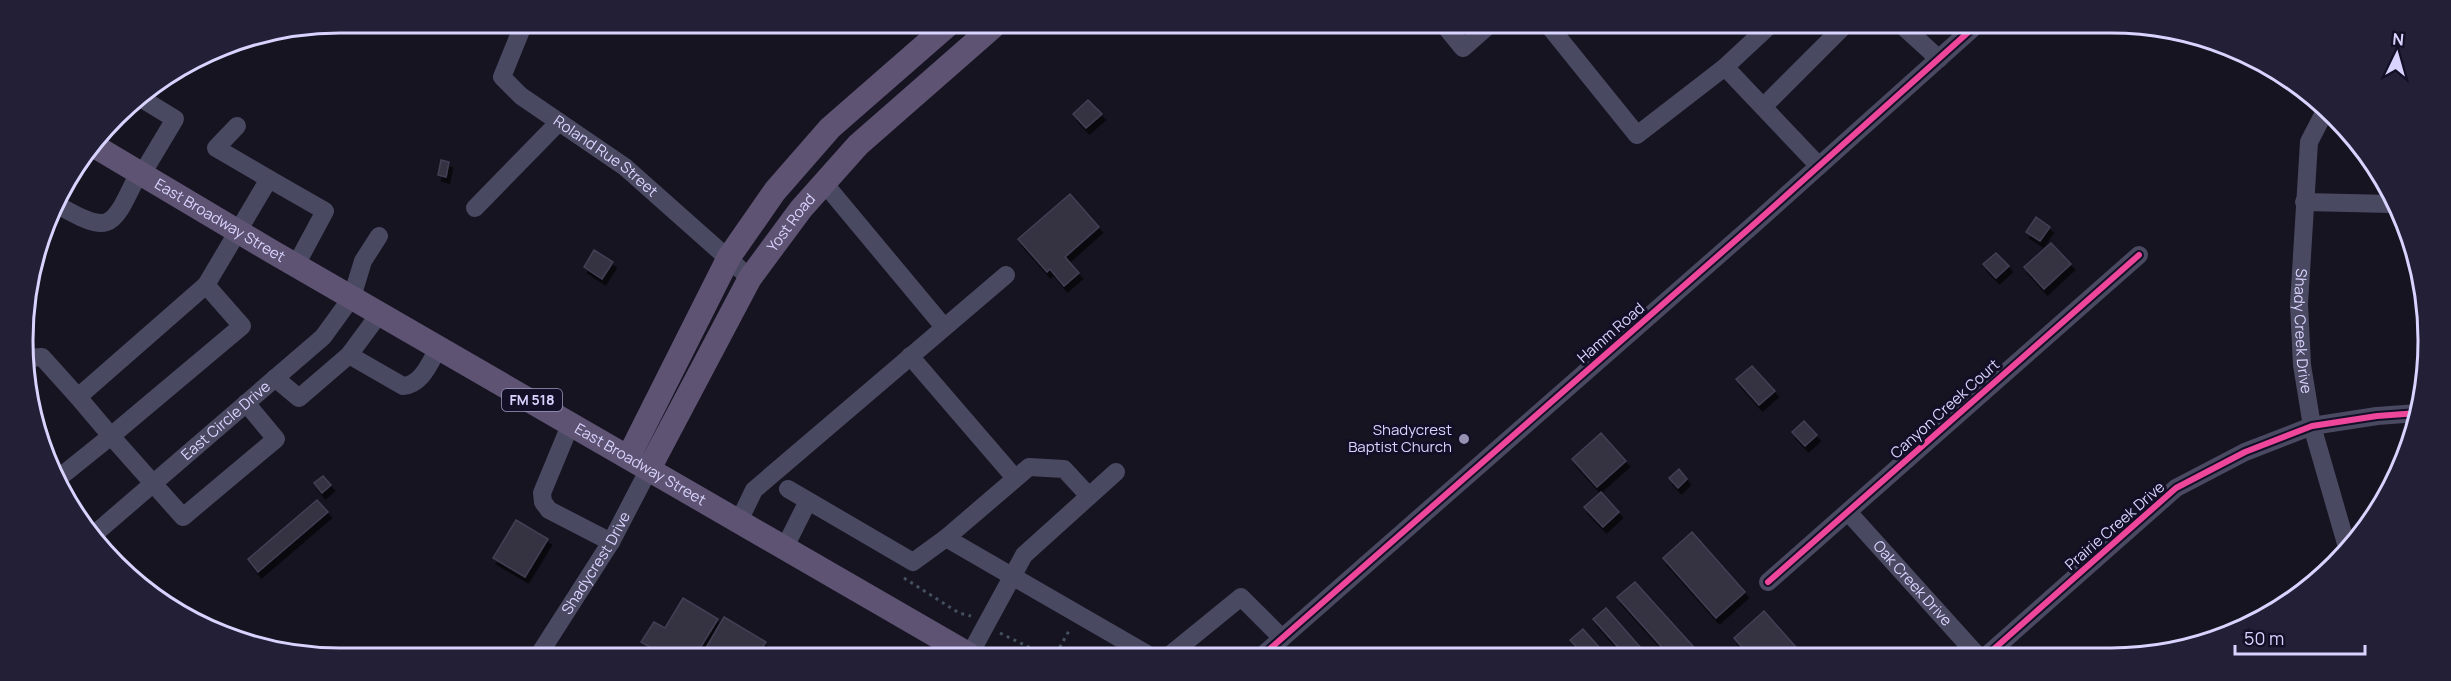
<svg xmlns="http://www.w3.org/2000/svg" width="2451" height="681" font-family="Manrope,sans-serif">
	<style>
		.building { fill: #343243; stroke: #433f54; stroke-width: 1.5; filter: url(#shadow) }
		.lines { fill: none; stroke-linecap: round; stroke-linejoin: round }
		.path { stroke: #44505f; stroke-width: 3; stroke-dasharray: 3 4.5; stroke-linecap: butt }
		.minor { stroke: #4a4962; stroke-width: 18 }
		.major { stroke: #5e5373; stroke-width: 24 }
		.cycleway-casing { stroke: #130f26; stroke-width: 10 }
		.cycleway { stroke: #ed469a; stroke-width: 6 }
		.poi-dot { fill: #9591b1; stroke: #130f26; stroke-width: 2 }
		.labels { text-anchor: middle; stroke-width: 6; stroke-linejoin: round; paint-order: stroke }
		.shield { fill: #130f26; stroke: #9e99be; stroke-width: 1.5 }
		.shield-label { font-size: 14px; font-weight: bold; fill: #d9d4ff }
		.street-label { font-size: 15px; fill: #d9d4ff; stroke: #130f26 }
		.poi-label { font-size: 15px; fill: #d9d4ff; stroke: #130f26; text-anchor: end }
		.rim { fill: none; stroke: #d9d4ff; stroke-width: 3 }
	</style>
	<defs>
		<filter id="shadow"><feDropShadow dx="3.5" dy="6" stdDeviation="0" flood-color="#0009"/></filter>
	</defs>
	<rect width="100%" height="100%" fill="#161421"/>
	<!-- building -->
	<g class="building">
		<polygon points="1088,100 1102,114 1086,128 1073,114"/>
		<polygon points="441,160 449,162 446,177 438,175"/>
		<polygon points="1070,194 1099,227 1065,257 1079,273 1064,286 1050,269 1047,272 1018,239"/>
		<polygon points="2036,217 2050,227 2040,241 2026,232"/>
		<polygon points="2051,243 2071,264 2044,289 2024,267"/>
		<polygon points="594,250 613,262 602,279 584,267"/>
		<polygon points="1996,253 2009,266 1996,278 1983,264"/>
		<polygon points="1752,366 1775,391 1759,405 1736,379"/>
		<polygon points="1804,421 1817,435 1805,446 1792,432"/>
		<polygon points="1601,433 1626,461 1597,487 1572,459"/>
		<polygon points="1679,469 1687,479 1678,488 1669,478"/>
		<polygon points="323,476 331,485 322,493 314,483"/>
		<polygon points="1601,492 1619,512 1603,527 1584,507"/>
		<polygon points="317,500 328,512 258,572 248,559"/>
		<polygon points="516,520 548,539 525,577 493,558"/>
		<polygon points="1692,532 1745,592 1716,618 1663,558"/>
		<polygon points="1635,582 1701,655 1669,655 1617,597"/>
		<polygon points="683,598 718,619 697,653 660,653 641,642 654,622 665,628"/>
		<polygon points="1606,608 1647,655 1625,655 1593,619"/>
		<polygon points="1764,611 1803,655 1749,655 1734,638"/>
		<polygon points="724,617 766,642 759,653 703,653"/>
		<polygon points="1583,629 1606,655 1584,655 1570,640"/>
	</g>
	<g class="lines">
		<!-- path -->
		<g class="path">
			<polyline points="904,578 959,613 971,616"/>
			<polyline points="1000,633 1043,654"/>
			<polyline points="1056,654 1070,629"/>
		</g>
		<!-- minor -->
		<g class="minor">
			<path id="s1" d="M524 23 502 77 521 96 625 167 750 278"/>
			<polyline points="1445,26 1463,48 1488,26"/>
			<polyline points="1549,26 1637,135 1725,67 1819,166"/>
			<polyline points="1905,28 1939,59"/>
			<polyline points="1725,67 1768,27"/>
			<polyline points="139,97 175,119 142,174"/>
			<polyline points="1763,107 1843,27"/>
			<path id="s2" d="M2324 113 2309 142 2299 304 2302 365 2312 426 2347 547"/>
			<polyline points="237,126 216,148 269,179 206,285 242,326 111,436 183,517 276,439 246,403"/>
			<polyline points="269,179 325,211 296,265"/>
			<polyline points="824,183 944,327"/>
			<polyline points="2304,202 2392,204"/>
			<path d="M54 203C112 236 111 230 139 172"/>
			<polyline points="475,208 559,122"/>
			<path d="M349 355 403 386C422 385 430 362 439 347"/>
			<polyline points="910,356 1015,478"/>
			<polyline points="27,358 42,357 78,397"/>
			<polyline points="275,378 299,398 349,355 380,313"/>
			<polyline points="571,423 542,493 543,502 549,510 611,542"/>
			<polyline points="60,477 111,436 78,397 206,285"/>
			<polyline points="788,489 913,562 946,538 1029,467 1064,469 1089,496"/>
			<path id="s3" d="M1848 512 1978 656"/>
			<polyline points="739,521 754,490 1006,275"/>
			<path id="s4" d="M91 537 323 337 352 297 363 261 379 236"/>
			<polyline points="946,538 1147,654"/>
			<polyline points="785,547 808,501"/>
			<polyline points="1768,582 2139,255"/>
			<path id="s5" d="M540 653 611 542 649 469"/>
			<polyline points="970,654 1024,555 1116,472"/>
			<polyline points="1171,654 1241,597 1282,638"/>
			<polyline points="1264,654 1752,226 1973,28"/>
			<polyline points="1986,656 2176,488 2245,452 2312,426 2377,416 2418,413"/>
		</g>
		<!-- major -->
		<g class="major">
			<path id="s6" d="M96 147 271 251 968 654"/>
			<polyline points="629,456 729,257 775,191 830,128 948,25"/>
			<path id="s7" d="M649 469 750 278 801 209 858 145 995 25"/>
		</g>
		<defs>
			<g id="cycleway">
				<polyline points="1768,582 2139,255"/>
				<polyline points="1264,654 1752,226 1973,28"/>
				<polyline points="1986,656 2176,488 2245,452 2312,426 2377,416 2418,413"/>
			</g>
		</defs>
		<!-- cycleway casing -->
		<use href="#cycleway" class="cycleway-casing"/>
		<!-- cycleway -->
		<use href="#cycleway" class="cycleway"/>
	</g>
	<!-- markers -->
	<circle class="poi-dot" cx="1464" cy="439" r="6"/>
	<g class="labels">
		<!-- shield labels -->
		<rect class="shield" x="502" y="389" width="60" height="22" rx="4.5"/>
		<g class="shield-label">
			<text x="532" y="405">FM 518</text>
		</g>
		<!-- street labels -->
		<g class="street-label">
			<text dy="5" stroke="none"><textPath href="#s1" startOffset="189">Roland Rue Street</textPath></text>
			<text dy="5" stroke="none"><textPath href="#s6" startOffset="144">East Broadway Street</textPath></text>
			<text dy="5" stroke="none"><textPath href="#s7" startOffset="285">Yost Road</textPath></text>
			<text dy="5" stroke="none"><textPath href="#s2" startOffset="222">Shady Creek Drive</textPath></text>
			<text transform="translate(1611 333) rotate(-41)" y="5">Hamm Road</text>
			<text transform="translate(1945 409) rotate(-42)" y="5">Canyon Creek Court</text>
			<text dy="5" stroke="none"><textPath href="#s4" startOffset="178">East Circle Drive</textPath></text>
			<text dy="5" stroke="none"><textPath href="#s6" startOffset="630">East Broadway Street</textPath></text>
			<text transform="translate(2115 526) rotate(-41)" y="5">Prairie Creek Drive</text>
			<text dy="5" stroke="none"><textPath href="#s5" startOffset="106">Shadycrest Drive</textPath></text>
			<text dy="5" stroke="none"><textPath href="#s3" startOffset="96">Oak Creek Drive</textPath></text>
		</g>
		<!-- poi labels -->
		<g class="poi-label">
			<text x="1452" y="435">Shadycrest<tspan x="1452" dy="17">Baptist Church</tspan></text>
		</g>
	</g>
	<!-- crop -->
	<path d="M0 0H2451V681H0ZM340 33H2111A307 307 0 0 1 2418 340V341A307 307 0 0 1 2111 648H340A307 307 0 0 1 33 341V340A307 307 0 0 1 340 33Z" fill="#231f37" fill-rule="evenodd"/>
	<path class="rim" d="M340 33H2111A307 307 0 0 1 2418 340V341A307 307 0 0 1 2111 648H340A307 307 0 0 1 33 341V340A307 307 0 0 1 340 33Z"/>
	<!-- north arrow -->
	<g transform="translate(2397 54) rotate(5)" stroke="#130f26" stroke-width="4.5" paint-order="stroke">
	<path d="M0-4.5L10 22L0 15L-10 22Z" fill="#d9d4ff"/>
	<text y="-9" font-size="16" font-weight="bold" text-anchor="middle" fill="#d9d4ff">N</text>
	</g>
	<!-- scale -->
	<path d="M2235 645v9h130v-9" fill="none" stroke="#d9d4ff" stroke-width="3"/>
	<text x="2244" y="645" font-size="18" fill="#d9d4ff" stroke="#130f26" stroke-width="4.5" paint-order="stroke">50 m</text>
</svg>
